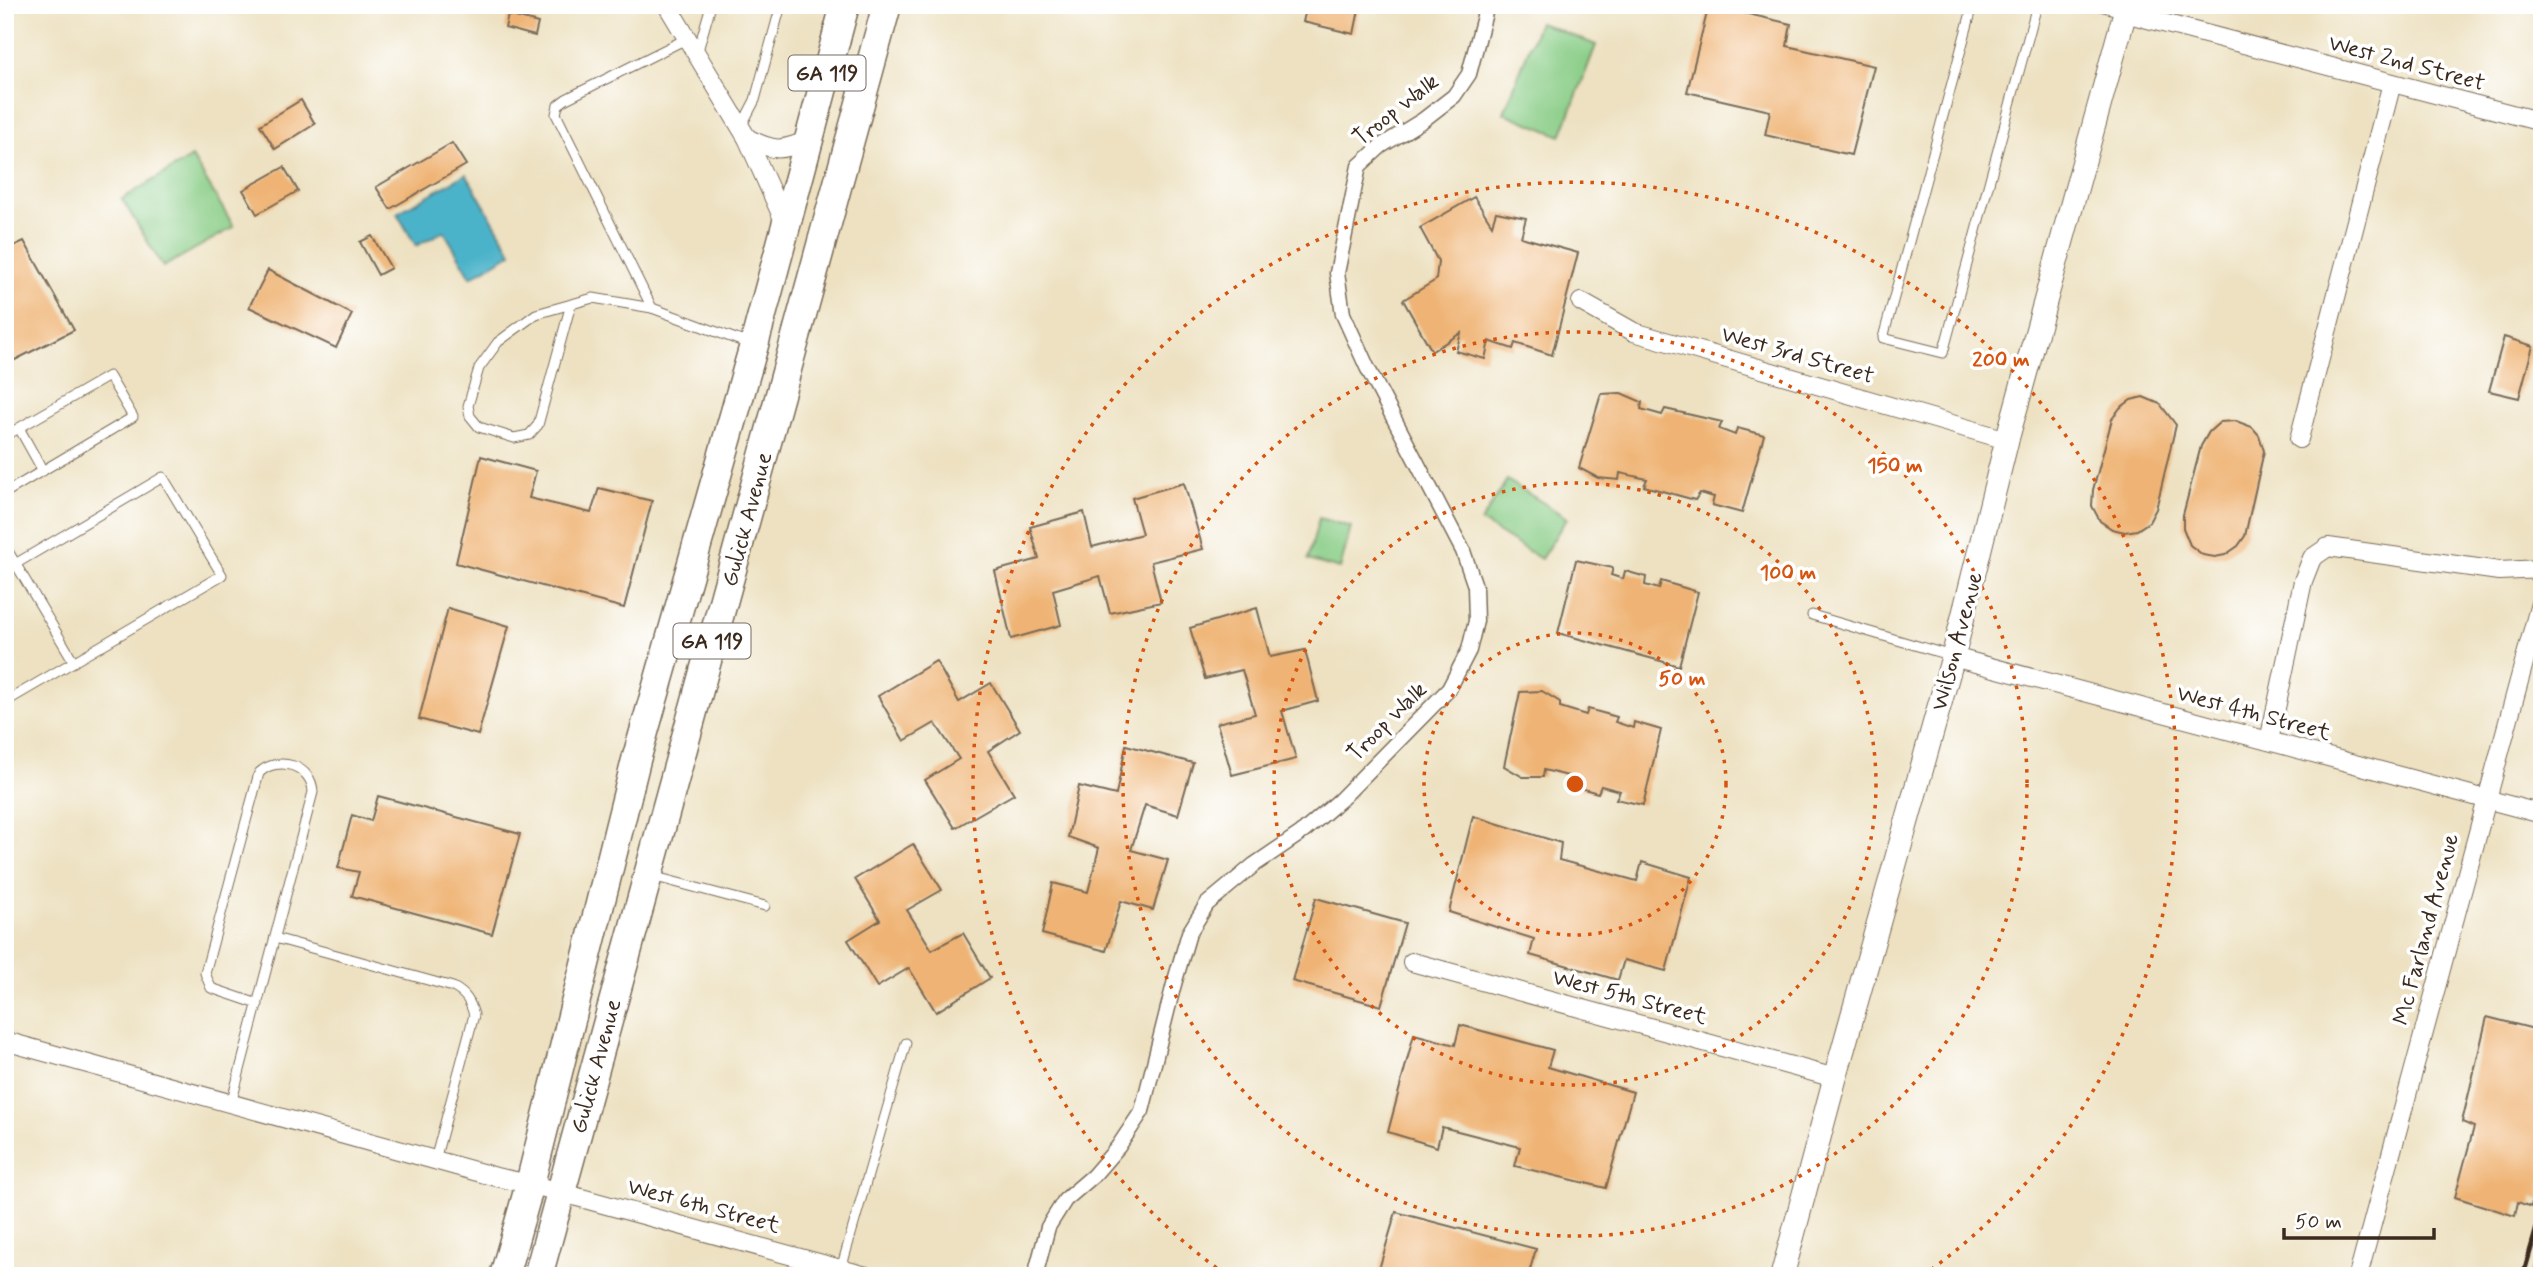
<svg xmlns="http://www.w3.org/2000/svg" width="2547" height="1281" font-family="Mynerve,sans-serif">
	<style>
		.green { fill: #8acd87; stroke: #627c52; stroke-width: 2 }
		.water { fill: #4bb3c9; stroke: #436e74; stroke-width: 2 }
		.building { fill: #efb474 }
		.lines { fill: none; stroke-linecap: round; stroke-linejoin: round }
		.service-casing { stroke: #796a57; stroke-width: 11 }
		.pedestrian-casing { stroke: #796a57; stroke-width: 17 }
		.minor-casing { stroke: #796a57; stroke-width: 20 }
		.tertiary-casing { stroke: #796a57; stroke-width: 25 }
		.primary-casing { stroke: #796a57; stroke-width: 31 }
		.service { stroke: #fff; stroke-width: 9 }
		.pedestrian { stroke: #fff; stroke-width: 14 }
		.minor { stroke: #fff; stroke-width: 18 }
		.tertiary { stroke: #fff; stroke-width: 23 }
		.primary { stroke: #fff; stroke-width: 28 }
		.rail { stroke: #3b2a1e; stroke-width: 5 }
		.ring { fill: none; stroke: #d7540e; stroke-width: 3.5; stroke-dasharray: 3.5 7 }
		.labels { text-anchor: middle; stroke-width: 7; stroke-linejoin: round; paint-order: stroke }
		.shield { fill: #fff; stroke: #766a62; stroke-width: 2 }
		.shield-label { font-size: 21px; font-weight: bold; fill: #3b2a1e }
		.street-label { font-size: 23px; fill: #3b2a1e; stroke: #fff }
		.centre { fill: #d7540e; stroke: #fff; stroke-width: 3.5 }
		.ring-label { font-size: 21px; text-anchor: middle; font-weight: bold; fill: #d7540e; stroke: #fff; stroke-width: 7; stroke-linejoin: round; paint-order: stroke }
	</style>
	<rect width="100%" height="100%" fill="#fff"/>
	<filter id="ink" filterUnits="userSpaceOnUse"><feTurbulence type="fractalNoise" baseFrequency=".0143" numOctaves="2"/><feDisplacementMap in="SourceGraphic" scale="14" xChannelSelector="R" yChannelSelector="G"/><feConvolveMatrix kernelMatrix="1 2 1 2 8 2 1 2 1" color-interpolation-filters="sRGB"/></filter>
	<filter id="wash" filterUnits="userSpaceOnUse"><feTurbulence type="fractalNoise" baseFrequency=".00686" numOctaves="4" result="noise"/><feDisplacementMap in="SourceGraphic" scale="28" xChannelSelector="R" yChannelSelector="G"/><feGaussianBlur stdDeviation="1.57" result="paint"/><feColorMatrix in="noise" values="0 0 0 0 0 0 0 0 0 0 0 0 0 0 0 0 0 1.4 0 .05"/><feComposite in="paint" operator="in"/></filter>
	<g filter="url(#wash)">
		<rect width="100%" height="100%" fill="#ede1c1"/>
		<!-- green -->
		<g class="green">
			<polygon points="1539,22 1596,45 1561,136 1504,113"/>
			<polygon points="192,157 234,227 163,267 122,199"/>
			<polygon points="1507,480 1567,518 1541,559 1481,522"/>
			<polygon points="1319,518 1351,527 1340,569 1308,560"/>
		</g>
		<!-- water -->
		<polygon class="water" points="466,174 512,253 471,277 444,231 416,246 397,213"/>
		<g id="blocks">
			<!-- building -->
			<g class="building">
				<polygon points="1307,5 1360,5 1354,34 1303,22"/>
				<polygon points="1709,5 1791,24 1787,46 1874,66 1851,155 1765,135 1770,111 1687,92"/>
				<polygon points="508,15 538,23 535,36 505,28"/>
				<polygon points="301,100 315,124 275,149 260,125"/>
				<polygon points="452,143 466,165 390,209 376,187"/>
				<polygon points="284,167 298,191 257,214 243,190"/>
				<polygon points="1474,197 1492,225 1496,212 1526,218 1521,237 1578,253 1552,355 1515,343 1513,349 1489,341 1485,359 1456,351 1461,333 1432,351 1403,300 1436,280 1438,261 1420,228"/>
				<polygon points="372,236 391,268 378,275 360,242"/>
				<polygon points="24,241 74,330 5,365 5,250"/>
				<polygon points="268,270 352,314 336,348 249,307"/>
				<polygon points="2504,337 2533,346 2519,398 2489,391"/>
				<polygon points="1621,393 1642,402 1641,409 1662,415 1665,409 1722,422 1719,429 1735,435 1737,428 1764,435 1742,513 1712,505 1714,497 1700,493 1695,500 1644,486 1647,479 1620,473 1619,480 1598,478 1579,468 1601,394"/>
				<polygon points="2143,397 2160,404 2176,425 2156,509 2149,522 2137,530 2125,532 2112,529 2100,521 2092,506 2093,490 2112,419 2120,408 2131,400"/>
				<polygon points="2236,421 2252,427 2259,435 2264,451 2245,536 2238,546 2225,555 2215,557 2203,555 2190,545 2183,528 2183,515 2201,446 2209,432 2220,422"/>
				<polygon points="481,456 536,471 529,498 591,513 599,488 652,501 624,608 456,563"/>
				<polygon points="1184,483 1203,549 1151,562 1161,602 1110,613 1100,576 1053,590 1061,625 1011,639 995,571 1039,559 1030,527 1084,512 1092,547 1142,534 1132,498"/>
				<polygon points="1576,560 1613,568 1611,575 1623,579 1625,571 1646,577 1645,585 1659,589 1661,581 1698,592 1679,666 1558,633"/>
				<polygon points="448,608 509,626 478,735 419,719"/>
				<polygon points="1257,608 1270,657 1305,650 1318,701 1282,711 1296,759 1232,775 1217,723 1255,714 1242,670 1205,679 1190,628"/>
				<polygon points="936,661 959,702 991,683 1020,730 988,751 1014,794 955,828 925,780 959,759 935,723 904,741 878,696"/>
				<polygon points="1542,691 1560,702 1560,707 1586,715 1588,709 1617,717 1615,722 1633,728 1634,722 1661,730 1643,805 1616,799 1620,791 1601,786 1598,793 1566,784 1568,776 1544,770 1543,777 1523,777 1504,766 1520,692"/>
				<polygon points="1126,745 1193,763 1178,815 1145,805 1131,850 1168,860 1153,910 1121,901 1106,951 1042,934 1053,883 1088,892 1099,848 1068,837 1079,786 1116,795"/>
				<polygon points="378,796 520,834 492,934 352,896 359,872 338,868 352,815 371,821"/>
				<polygon points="1473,816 1561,843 1559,860 1637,881 1642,862 1691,877 1666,971 1624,960 1618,980 1530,955 1534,939 1449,912"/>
				<polygon points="913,844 942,890 907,910 932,950 963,933 990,978 936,1012 909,968 877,987 848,940 880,920 855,879"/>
				<polygon points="1316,898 1405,923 1381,1006 1292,981"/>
				<polygon points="2487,1017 2542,1031 2542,1197 2541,1200 2533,1197 2531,1207 2518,1202 2515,1216 2455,1197 2474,1127 2462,1122"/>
				<polygon points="1460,1025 1553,1050 1548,1067 1633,1092 1606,1188 1515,1166 1520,1147 1442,1127 1437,1147 1388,1132 1414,1034 1455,1045"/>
				<polygon points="1396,1212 1536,1249 1528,1276 1377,1276"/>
			</g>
		</g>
	</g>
	<g filter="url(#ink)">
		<use href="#blocks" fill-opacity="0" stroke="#796a57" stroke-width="2"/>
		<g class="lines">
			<defs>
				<g id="service">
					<polyline points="1973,5 1883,338 1943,353 2037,5"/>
					<polyline points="2097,5 2125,13"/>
					<polyline points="697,54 711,5"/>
					<polyline points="741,127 755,100 781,5"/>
					<polyline points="571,304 538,425 529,435 514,438 479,427 470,416 468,406 479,368 498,342 536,314 593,298 652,308 752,345"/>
					<polyline points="652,308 556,114 558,105 566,99 686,39"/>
					<polyline points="19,428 43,471"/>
					<polyline points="5,436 109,376 133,417 5,493"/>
					<polyline points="5,546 74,662"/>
					<polyline points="5,570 163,477 222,575 5,702"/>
					<polyline points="1812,615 1952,656"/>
					<polyline points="652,876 765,906"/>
					<path d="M275 938 453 987C466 994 470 1001 474 1015L435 1160"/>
					<path d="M231 1104 313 792C312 765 277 755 259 773L205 973 211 988 258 1004"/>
					<polyline points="841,1269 906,1043"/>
				</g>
				<polyline id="pedestrian" points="1035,1276 1048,1227 1065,1200 1093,1176 1118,1147 1142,1111 1174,984 1189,933 1207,904 1254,865 1304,831 1340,800 1449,689 1469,650 1476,621 1475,586 1463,551 1367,367 1343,314 1337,273 1359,166 1381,146 1423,120 1454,96 1469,74 1487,5"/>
				<g id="minor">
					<polyline points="667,5 747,138 785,223"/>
					<polyline points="2125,13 2542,122"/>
					<path d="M747 138C773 151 781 152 808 140"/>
					<polyline points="1581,302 1634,332 2007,440"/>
					<polyline points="2299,439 2392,83"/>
					<polyline points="1953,657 2542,814"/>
					<polyline points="2269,741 2303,581 2312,558 2328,547 2499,571 2542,569"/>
					<polyline points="1412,962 1835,1078"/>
					<polyline points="5,1041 496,1177 530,1184 866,1276"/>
					<polyline points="2358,1276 2542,596"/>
					<polyline points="2541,1276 2542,1273"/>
				</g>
				<polyline id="tertiary" points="1782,1276 1835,1078 1953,657 2007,440 2127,5"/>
				<g id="primary">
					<polyline points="504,1276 530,1184 636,760 754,345 845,5"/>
					<polyline points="538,1276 887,5"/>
				</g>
			</defs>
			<!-- service casing -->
			<use href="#service" class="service-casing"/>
			<!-- pedestrian casing -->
			<use href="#pedestrian" class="pedestrian-casing"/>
			<!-- minor casing -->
			<use href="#minor" class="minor-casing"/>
			<!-- tertiary casing -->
			<use href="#tertiary" class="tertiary-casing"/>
			<!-- primary casing -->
			<use href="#primary" class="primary-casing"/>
			<!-- service -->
			<use href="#service" class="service"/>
			<!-- pedestrian -->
			<use href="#pedestrian" class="pedestrian"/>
			<!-- minor -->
			<use href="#minor" class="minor"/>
			<!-- tertiary -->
			<use href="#tertiary" class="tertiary"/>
			<!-- primary -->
			<use href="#primary" class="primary"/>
			<!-- rail -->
			<polyline class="rail" points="2523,1276 2542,1210"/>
		</g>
	</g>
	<!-- distance rings -->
	<g class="ring">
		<circle cx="1575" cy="784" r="151"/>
		<circle cx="1575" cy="784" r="301"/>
		<circle cx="1575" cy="784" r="452"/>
		<path d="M1225 1274A602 602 0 1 1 1925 1274"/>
	</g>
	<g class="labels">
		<!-- shield labels -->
		<g class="shield">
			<rect x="788.5" y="55.5" width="77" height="35" rx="5"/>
			<rect x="673.5" y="623.5" width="77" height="35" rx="5"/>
		</g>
		<g class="shield-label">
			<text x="827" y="80">GA 119</text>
			<text x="712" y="648">GA 119</text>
		</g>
		<!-- street labels -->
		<g class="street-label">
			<text transform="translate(2407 62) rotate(15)" y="8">West 2nd Street</text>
			<text transform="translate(1395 109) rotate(-38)" y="8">Troop Walk</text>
			<text transform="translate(1798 354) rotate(16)" y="8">West 3rd Street</text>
			<text transform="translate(746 519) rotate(-75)" y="8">Gulick Avenue</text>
			<text transform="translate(1956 641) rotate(-75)" y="8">Wilson Avenue</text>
			<text transform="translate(2254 712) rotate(15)" y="8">West 4th Street</text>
			<text transform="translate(1386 721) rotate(-45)" y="8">Troop Walk</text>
			<text transform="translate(2425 929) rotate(-75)" y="8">Mc Farland Avenue</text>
			<text transform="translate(1630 996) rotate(15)" y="8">West 5th Street</text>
			<text transform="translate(595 1066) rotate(-75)" y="8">Gulick Avenue</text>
			<text transform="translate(704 1205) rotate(15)" y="8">West 6th Street</text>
		</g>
	</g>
	<circle cx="1575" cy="784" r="10" class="centre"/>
	<g class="ring-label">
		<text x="2001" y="366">200 m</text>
		<text x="1895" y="472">150 m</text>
		<text x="1788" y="579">100 m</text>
		<text x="1682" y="685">50 m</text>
	</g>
	<!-- margin -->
	<rect width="2547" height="1281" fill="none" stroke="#fff" stroke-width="28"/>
	<!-- scale -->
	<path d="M2284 1228v10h150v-10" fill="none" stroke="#3b2a1e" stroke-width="3.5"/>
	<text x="2295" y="1228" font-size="21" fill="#3b2a1e" stroke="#ffffff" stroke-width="5" paint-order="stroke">50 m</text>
</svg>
